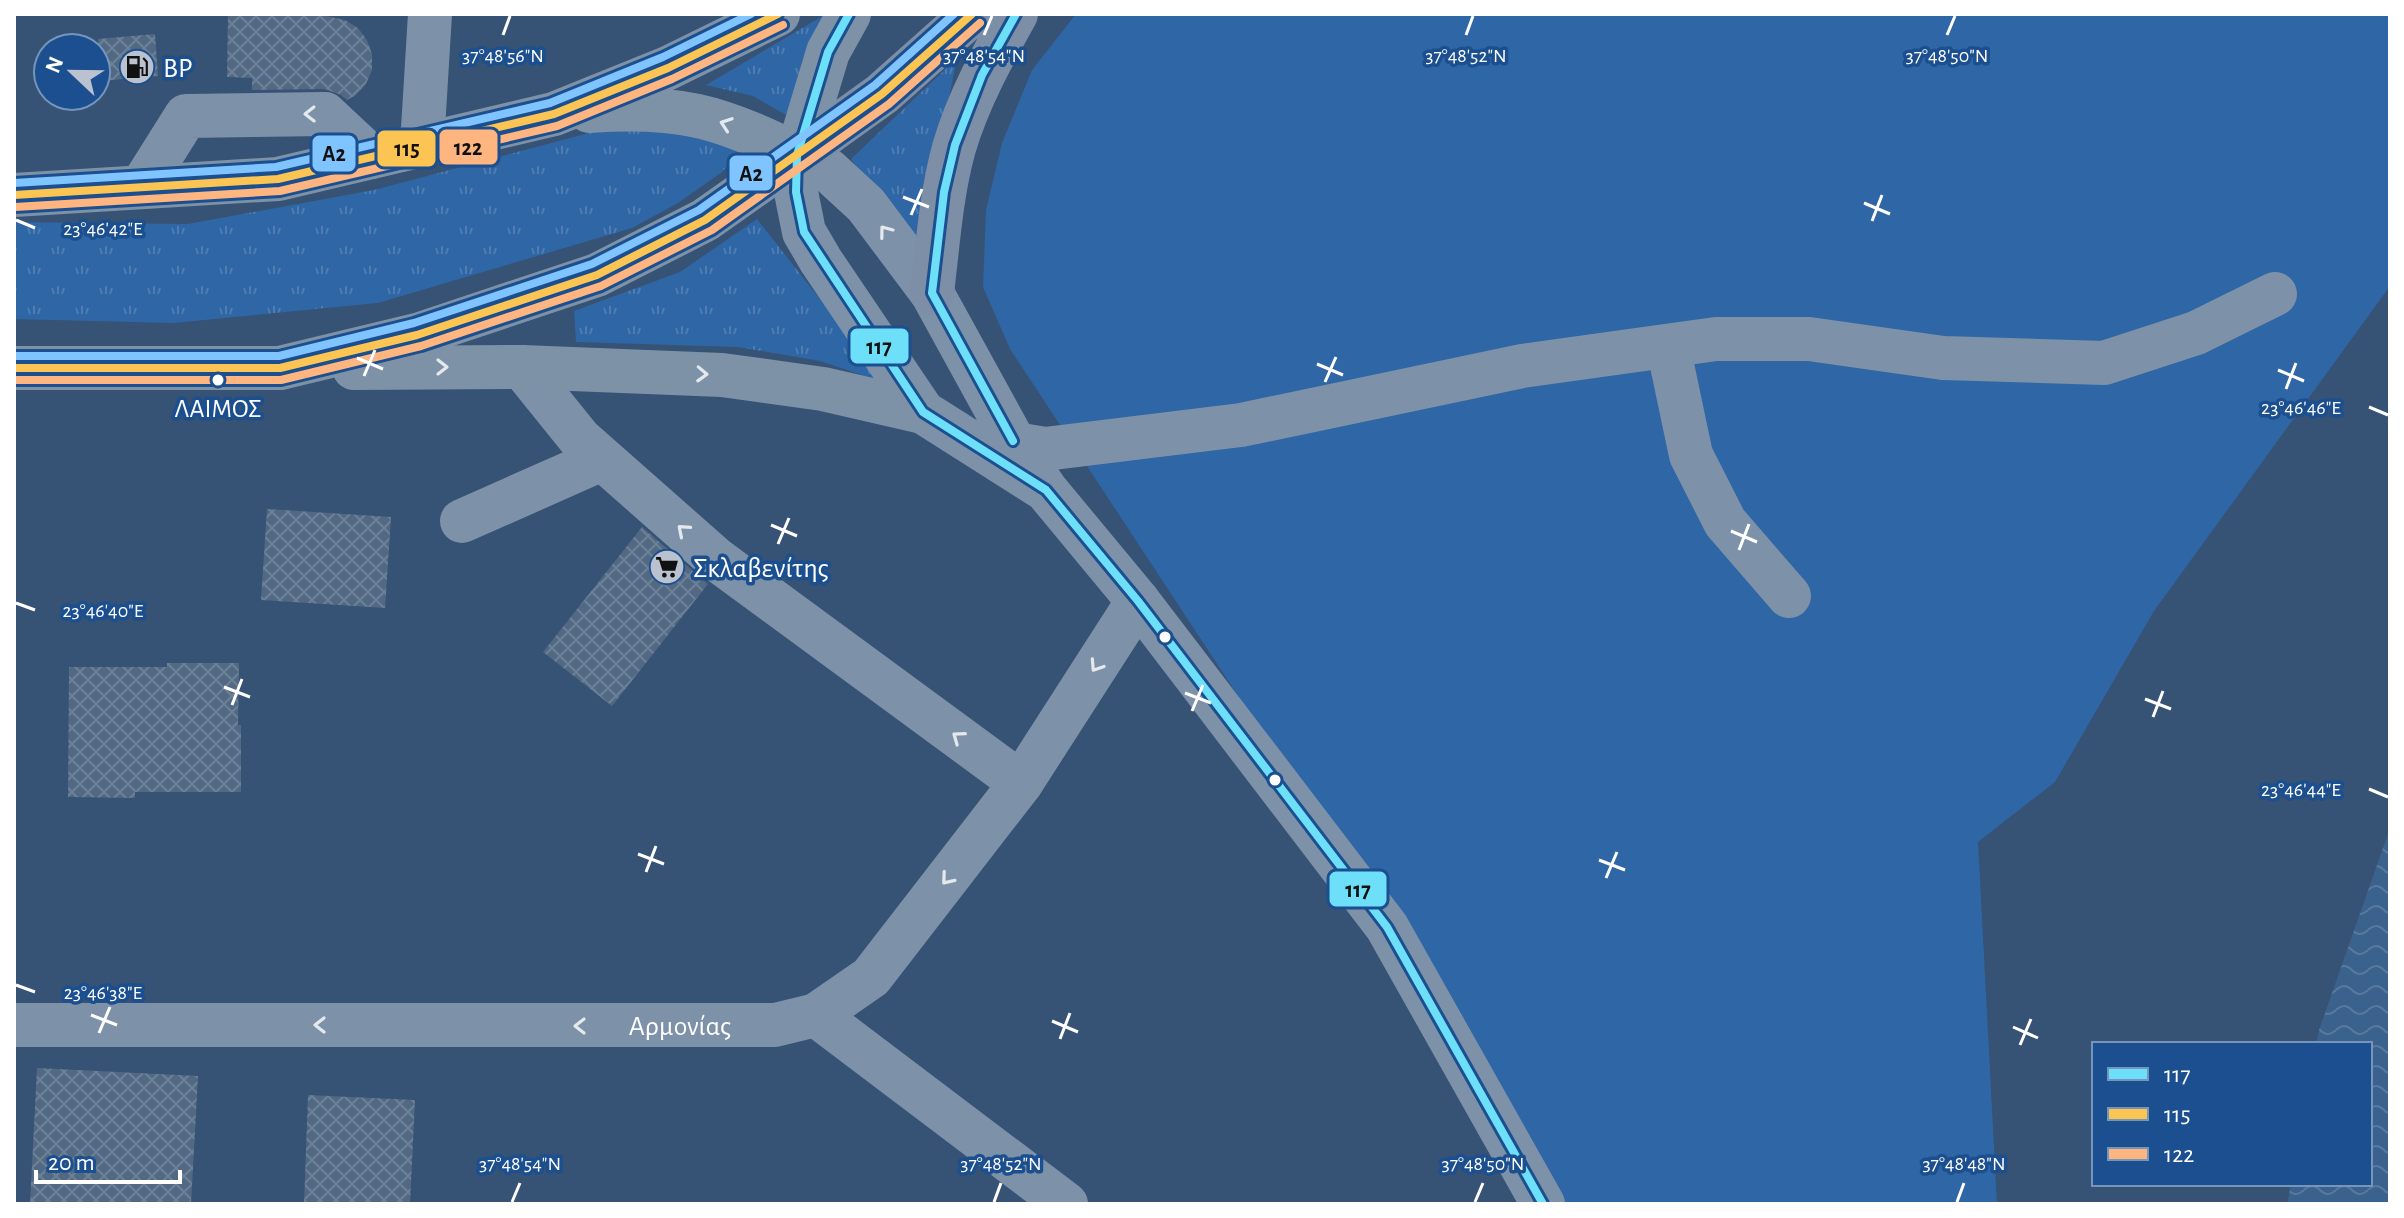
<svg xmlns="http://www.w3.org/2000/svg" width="2404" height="1218" font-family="'Alegreya Sans',sans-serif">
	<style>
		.grass { fill: url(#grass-tufts) }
		.park { fill: #2f66a5 }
		.water { fill: url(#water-waves) }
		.building { fill: url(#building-cross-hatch) }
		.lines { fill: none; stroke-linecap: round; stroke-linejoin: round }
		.minor { stroke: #7d92a8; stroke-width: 44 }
		.major { stroke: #7d8ea7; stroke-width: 44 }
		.highway { stroke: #7e92a7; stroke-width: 44 }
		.bus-1-casing { stroke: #1b4f8f; stroke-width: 14 }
		.bus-2-casing { stroke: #1b4f8f; stroke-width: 14 }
		.bus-3-casing { stroke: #1b4f8f; stroke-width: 14 }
		.bus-4-casing { stroke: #1b4f8f; stroke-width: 14 }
		.bus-1 { stroke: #6ddff8; stroke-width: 8 }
		.bus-2 { stroke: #fcc553; stroke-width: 8 }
		.bus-3 { stroke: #ffb580; stroke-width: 8 }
		.bus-4 { stroke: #80c4ff; stroke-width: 8 }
		.oneway { stroke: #e5e9ee }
		.oneway2 { stroke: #e5e9ed }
		.ticks { fill: none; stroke: #fff; stroke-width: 3 }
		.bus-dot { fill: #fff; stroke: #1b4f8f; stroke-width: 3 }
		.labels { text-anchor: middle; stroke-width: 7; stroke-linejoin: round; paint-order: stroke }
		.bus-label { font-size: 26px; fill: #fff; stroke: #1b4f8f }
		.poi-label { font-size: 28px; fill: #fff; stroke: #1b4f8f; text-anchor: start }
		.street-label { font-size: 28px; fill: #fff; stroke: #1b4f8f }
		.ticks-label { font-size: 20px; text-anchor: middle; fill: #fff; stroke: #1b4f8f; stroke-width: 7; stroke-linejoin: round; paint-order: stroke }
		.line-badge { stroke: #1b4f8f; stroke-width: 3 }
		.pale-badge-label { font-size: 22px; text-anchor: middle; font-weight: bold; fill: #111 }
	</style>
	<defs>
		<pattern id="grass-tufts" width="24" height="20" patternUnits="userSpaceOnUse" patternTransform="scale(2)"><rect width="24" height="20" fill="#2f66a5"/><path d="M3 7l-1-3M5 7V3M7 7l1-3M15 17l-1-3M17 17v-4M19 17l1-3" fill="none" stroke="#4e7db2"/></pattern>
		<pattern id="water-waves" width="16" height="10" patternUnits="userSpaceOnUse" patternTransform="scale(2)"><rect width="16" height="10" fill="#3b618d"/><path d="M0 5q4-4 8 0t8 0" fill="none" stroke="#58799e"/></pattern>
		<pattern id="building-cross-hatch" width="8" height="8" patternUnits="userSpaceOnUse" patternTransform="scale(2)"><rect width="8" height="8" fill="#526984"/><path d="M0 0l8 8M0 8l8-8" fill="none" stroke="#6c8096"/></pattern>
	</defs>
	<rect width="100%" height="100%" fill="#365274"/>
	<!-- grass -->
	<g class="grass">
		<polygon points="826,14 829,14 803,57 788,116 753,96 706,85"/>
		<polygon points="957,58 918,251 851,159"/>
		<polygon points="604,129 707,134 739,152 722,172 678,203 632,228 378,303 173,323 14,319 14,222 188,224 374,190"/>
		<polygon points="757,219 886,383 820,361 738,347 576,342 574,311 680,272"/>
	</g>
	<!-- park -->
	<polygon class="park" points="1076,14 2390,14 2390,286 2154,611 2055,782 1978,842 1997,1204 1557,1204 1519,1123 1010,349 983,287 986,210 1002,143 1032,70"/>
	<!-- water -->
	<polygon class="water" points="2390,828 2390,1204 2287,1204 2291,1184 2370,1184 2370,1044 2316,1044 2319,1030"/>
	<!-- building -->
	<g class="building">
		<polygon points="228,14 316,14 345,20 358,28 367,40 372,54 372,70 366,84 356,95 347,100 341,95 325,89 252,90 252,78 227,77"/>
		<polygon points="155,34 158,76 101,81 98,39"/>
		<polygon points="267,509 391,517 385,608 261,600"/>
		<polygon points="642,527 708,584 612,706 543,652"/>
		<polygon points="167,663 239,663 238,725 241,725 241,792 135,792 135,798 68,797 69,667 167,667"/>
		<polygon points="37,1068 198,1076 191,1204 30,1204"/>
		<polygon points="308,1095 415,1100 410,1204 304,1204"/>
	</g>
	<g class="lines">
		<!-- minor -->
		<g class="minor">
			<polyline points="422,145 430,14"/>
			<polyline points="142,186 186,116 325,114 371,157"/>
			<polyline points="1668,346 1691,455 1725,522 1789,596"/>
			<polyline points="522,367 580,439 716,559 1021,783"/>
			<polyline points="1015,444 1045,449 1241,425 1522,366 1716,339 1809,339 1943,358 2104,363 2196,333 2275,294"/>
			<polyline points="1046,490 923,412 821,261 804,232 796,192 797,155 828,170 866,205 932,293 1015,444 1046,490 1138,601 1387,927 1543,1204"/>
			<polyline points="462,521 602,459"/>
			<polyline points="816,1015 1066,1204"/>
			<path id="s1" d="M14 1025H775L816 1015 871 977 1021 783 1138 601"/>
		</g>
		<!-- major -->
		<g class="major">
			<polyline points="797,155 882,94 972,14"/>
			<path d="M932 293C938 244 941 195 954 148 968 100 992 57 1016 14"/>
		</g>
		<!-- highway -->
		<g class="highway">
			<path d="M589 111C677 105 719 115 797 155"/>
			<polyline points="797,155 828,52 849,14"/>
			<polyline points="14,195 278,179 554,114 668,68 778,14"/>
			<polyline points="14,368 280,368 417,335 597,275 705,220 797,155"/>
			<polyline points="354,368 522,367 722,375 823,389 923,412"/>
		</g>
		<defs>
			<g id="bus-1">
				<polyline points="849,14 828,52 797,155 796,192 804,232 923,412 1046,490 1138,601 1387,927 1543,1204"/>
				<polyline points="1013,441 932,293 944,192 955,145 982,75 1016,14"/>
			</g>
			<g id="bus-2">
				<polyline points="14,195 278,179 554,114 668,68 778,14"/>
				<polyline points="14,368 280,368 417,335 597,275 705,220 882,94 972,14"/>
			</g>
			<g id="bus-3">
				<polyline points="15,207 280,191 557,126 672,79 783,25"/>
				<polyline points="14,380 281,380 421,346 601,286 712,230 889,104 980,23"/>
			</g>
			<g id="bus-4">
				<polyline points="14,183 276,167 550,103 663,57 751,14"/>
				<polyline points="14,356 279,356 414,323 592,264 699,210 875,85 954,14"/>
			</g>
		</defs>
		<!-- bus-1 casing -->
		<use href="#bus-1" class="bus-1-casing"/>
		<!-- bus-2 casing -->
		<use href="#bus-2" class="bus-2-casing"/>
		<!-- bus-3 casing -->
		<use href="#bus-3" class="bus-3-casing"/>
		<!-- bus-4 casing -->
		<use href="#bus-4" class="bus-4-casing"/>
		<!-- bus-1 -->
		<use href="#bus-1" class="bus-1"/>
		<!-- bus-2 -->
		<use href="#bus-2" class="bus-2"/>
		<!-- bus-3 -->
		<use href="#bus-3" class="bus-3"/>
		<!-- bus-4 -->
		<use href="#bus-4" class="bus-4"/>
	</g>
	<!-- one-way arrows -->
	<defs><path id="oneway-chevron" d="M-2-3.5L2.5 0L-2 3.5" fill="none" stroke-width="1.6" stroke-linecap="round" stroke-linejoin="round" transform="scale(2)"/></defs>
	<g class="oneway">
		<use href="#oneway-chevron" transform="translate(310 114) rotate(179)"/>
		<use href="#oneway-chevron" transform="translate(885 231) rotate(-127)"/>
		<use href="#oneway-chevron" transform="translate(683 530) rotate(-139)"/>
		<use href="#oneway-chevron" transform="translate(1096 666) rotate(123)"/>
		<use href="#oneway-chevron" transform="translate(958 737) rotate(-144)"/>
		<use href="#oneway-chevron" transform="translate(947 879) rotate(130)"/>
		<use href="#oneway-chevron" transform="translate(320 1025) rotate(-180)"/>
		<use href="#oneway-chevron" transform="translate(580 1026) rotate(-180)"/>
	</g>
	<g class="oneway2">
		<use href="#oneway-chevron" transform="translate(726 124) rotate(-161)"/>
		<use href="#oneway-chevron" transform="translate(442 367)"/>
		<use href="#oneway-chevron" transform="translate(702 374) rotate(2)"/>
	</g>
	<!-- ticks -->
	<path class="ticks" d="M503 35 510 16M984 35 992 16M1466 35 1473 16M1947 35 1955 16M903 197 929 207M1864 203 1890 214M911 215 922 189M16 220 35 228M1872 221 1882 195M357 358 383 369M1317 364 1343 375M2278 370 2304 381M364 376 375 350M1325 382 1336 357M2286 389 2296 363M2369 407 2388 415M771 525 797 536M1731 531 1757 542M778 544 789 518M1739 550 1749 524M16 603 35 610M224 687 250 697M1185 693 1211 703M2145 699 2171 709M232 705 242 679M1192 711 1203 685M2153 717 2163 691M2369 789 2388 797M638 854 664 864M1599 860 1625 870M646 872 656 846M1606 878 1617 852M16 985 35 992M91 1015 117 1025M1052 1021 1078 1032M2013 1027 2038 1038M99 1033 110 1007M1060 1039 1070 1013M2020 1045 2031 1019M512 1202 520 1183M994 1202 1001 1183M1475 1202 1483 1183M1957 1202 1964 1183"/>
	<!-- icons -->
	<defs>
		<symbol id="fuel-disc" viewBox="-11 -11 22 22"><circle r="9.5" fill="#b9c2ce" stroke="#1b4f8f"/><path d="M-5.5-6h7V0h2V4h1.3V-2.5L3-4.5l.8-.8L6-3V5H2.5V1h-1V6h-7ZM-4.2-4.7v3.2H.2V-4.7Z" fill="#111"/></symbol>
		<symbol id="supermarket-disc" viewBox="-11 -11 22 22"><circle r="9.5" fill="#b9c2ce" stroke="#1b4f8f"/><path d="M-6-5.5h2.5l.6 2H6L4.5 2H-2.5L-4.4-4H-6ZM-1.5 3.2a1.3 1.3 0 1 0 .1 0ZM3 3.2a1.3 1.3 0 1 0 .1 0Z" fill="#111"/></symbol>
	</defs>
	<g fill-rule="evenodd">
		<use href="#fuel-disc" x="117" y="47" width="40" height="40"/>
		<use href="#supermarket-disc" x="647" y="547" width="40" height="40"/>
	</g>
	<!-- markers -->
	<g class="bus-dot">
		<circle cx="218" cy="380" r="7"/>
		<circle cx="1165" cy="637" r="7"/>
		<circle cx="1275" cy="780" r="7"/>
	</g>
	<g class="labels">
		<!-- bus labels -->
		<g class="bus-label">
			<text x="218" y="417">ΛΑΙΜΟΣ</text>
		</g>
		<!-- poi labels -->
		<g class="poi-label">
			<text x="163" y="77">BP</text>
			<text x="693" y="577">Σκλαβενίτης</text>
		</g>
		<!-- street labels -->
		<g class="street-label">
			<text dy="10" stroke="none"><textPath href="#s1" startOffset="666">Αρμονίας</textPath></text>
		</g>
	</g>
	<g class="ticks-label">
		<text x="503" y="62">37°48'56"N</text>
		<text x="984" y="62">37°48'54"N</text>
		<text x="1466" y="62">37°48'52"N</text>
		<text x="1947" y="62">37°48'50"N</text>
		<text x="103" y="235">23°46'42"E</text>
		<text x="2301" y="414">23°46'46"E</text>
		<text x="103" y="617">23°46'40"E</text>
		<text x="2301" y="796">23°46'44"E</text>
		<text x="103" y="999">23°46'38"E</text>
		<text x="520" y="1170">37°48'54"N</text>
		<text x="1001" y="1170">37°48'52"N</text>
		<text x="1483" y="1170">37°48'50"N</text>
		<text x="1964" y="1170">37°48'48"N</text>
	</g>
	<g class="line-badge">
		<rect x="438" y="128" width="61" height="38" rx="8" fill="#ffb580"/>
		<rect x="376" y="129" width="61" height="39" rx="8" fill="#fcc553"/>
		<rect x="311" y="134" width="46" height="39" rx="8" fill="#80c4ff"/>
		<rect x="728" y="154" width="46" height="38" rx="8" fill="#80c4ff"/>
		<rect x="849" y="327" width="61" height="38" rx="8" fill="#6ddff8"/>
		<rect x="1328" y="870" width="60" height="38" rx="8" fill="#6ddff8"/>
	</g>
	<g class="pale-badge-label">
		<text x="468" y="155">122</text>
		<text x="407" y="156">115</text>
		<text x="334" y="161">Α2</text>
		<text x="751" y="181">Α2</text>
		<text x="879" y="354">117</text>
		<text x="1358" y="897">117</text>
	</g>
	<!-- border -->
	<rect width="2404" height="1218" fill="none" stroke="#ffffff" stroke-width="32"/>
	<!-- legend -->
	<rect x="2092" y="1042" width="280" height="144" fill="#1b4f8f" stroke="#7695bc" stroke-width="2"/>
	<rect x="2108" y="1068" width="40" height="12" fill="#6ddff8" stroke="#7695bc" stroke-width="2"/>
	<text x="2164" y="1082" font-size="24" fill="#ffffff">117</text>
	<rect x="2108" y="1108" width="40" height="12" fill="#fcc553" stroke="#7695bc" stroke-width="2"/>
	<text x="2164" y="1122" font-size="24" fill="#ffffff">115</text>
	<rect x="2108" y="1148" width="40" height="12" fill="#ffb580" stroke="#7695bc" stroke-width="2"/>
	<text x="2164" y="1162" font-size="24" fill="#ffffff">122</text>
	<!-- north arrow -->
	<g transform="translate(72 72) rotate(292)"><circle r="38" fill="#1b4f8f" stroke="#7695bc" stroke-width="2"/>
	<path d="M0-6L14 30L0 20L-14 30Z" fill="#b9c2ce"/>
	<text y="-12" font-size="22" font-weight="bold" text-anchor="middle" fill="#ffffff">N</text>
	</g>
	<!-- scale -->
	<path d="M36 1170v12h144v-12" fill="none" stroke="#ffffff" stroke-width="4"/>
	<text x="48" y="1170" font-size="24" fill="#ffffff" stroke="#1b4f8f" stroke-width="6" paint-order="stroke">20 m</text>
</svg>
